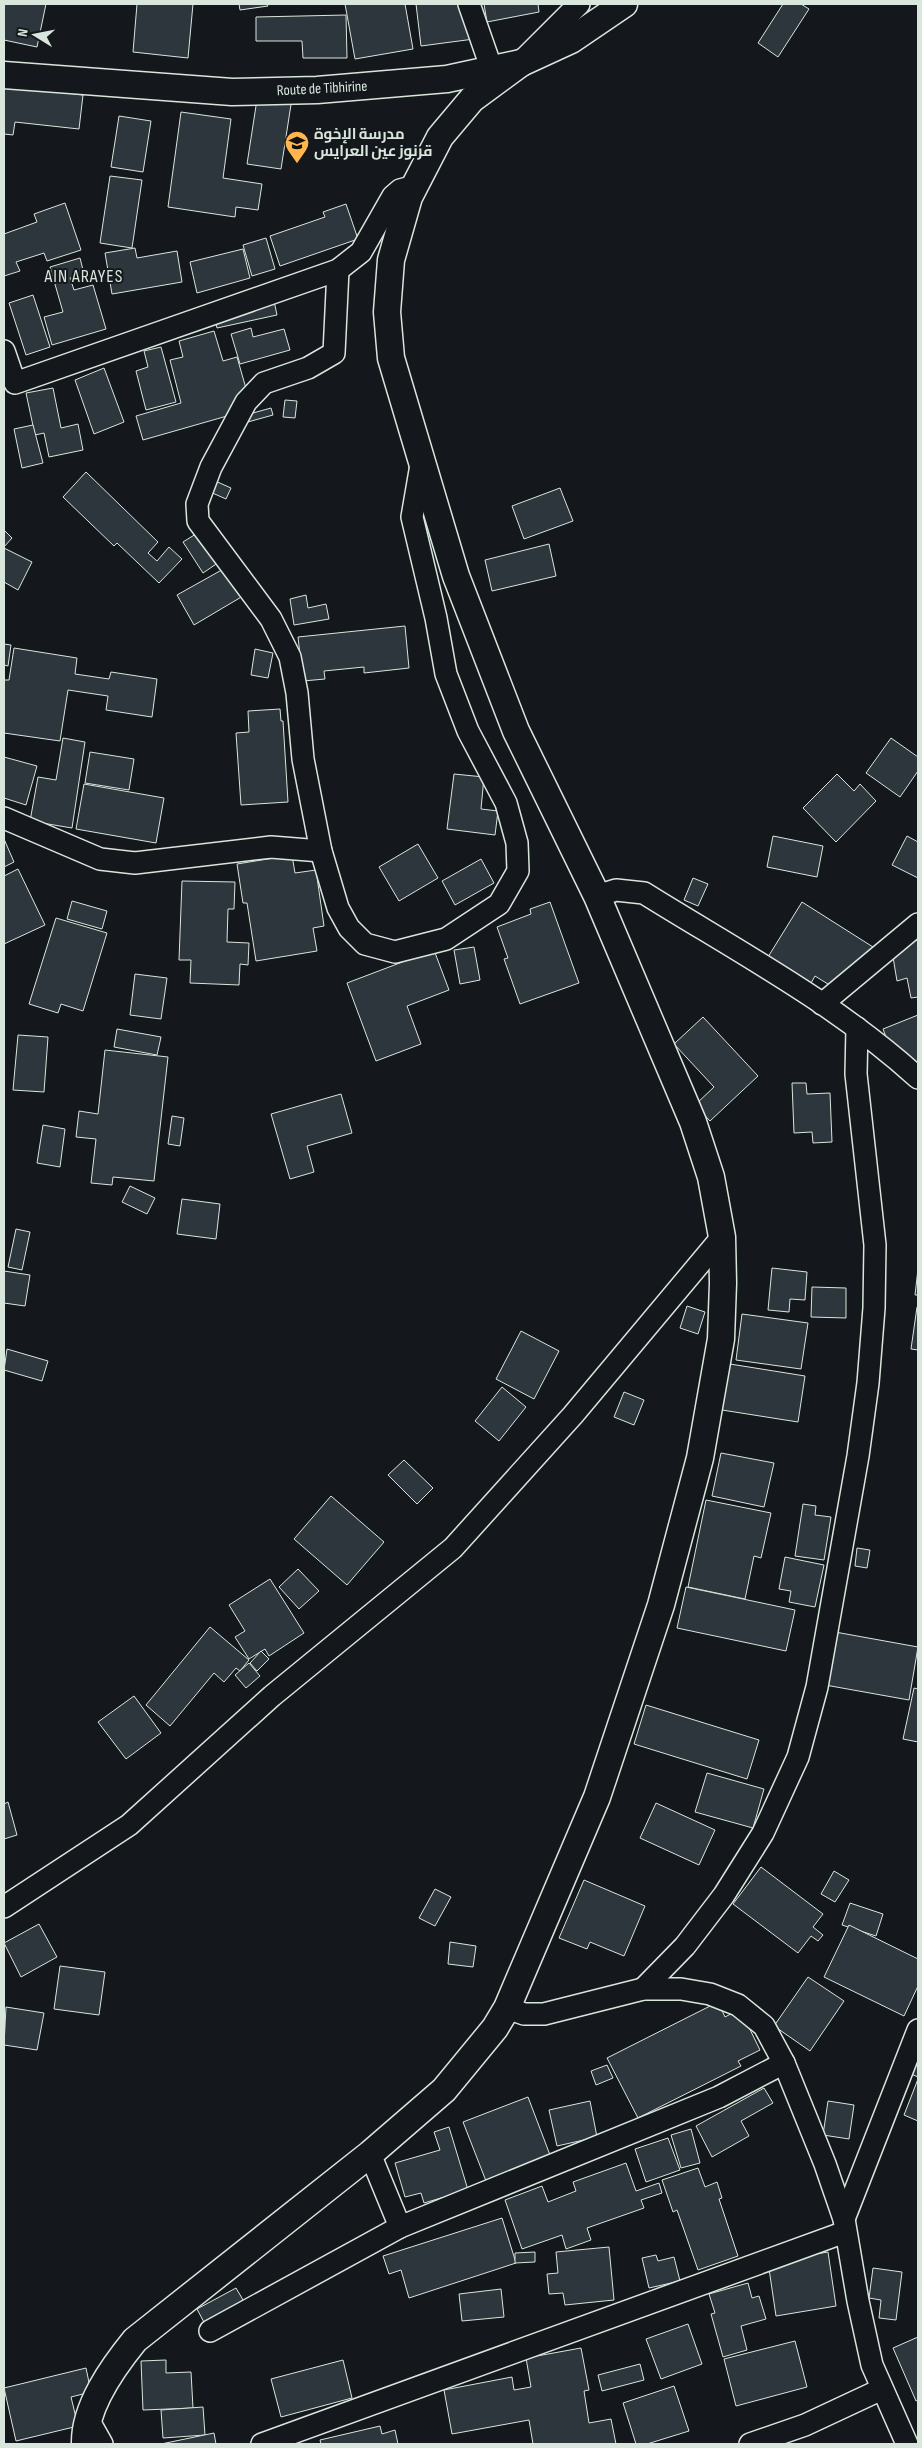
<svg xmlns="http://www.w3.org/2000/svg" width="922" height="2448" font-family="'Sofia Sans Condensed',Cairo,sans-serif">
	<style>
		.building { fill: #2c363c; stroke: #d8e6dc }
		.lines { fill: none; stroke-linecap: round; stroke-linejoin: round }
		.minor-casing { stroke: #d8e6dc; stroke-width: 24 }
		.tertiary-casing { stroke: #d8e6dc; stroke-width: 29 }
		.minor { stroke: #14181c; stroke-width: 21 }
		.tertiary { stroke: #14181c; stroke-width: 26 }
		.labels { text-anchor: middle; stroke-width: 4; stroke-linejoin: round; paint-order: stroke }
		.street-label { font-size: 15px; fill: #d8e6dc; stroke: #14181c }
		.poi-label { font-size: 15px; font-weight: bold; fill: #d8e6dc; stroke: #14181c; text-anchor: start }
		.quarter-label { font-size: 18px; letter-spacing: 1px; fill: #d8e6dc; stroke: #14181c }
	</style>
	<rect width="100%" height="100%" fill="#14181c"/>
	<!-- building -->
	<g class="building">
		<polygon points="4,4 46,4 37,47 4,40"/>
		<polygon points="137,4 193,4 188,58 133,52"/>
		<polygon points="239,4 267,4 268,6 240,10"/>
		<polygon points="345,4 405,4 413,49 355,59"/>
		<polygon points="416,4 469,4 474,39 421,46"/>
		<polygon points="484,4 538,4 539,12 487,22"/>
		<polygon points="783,4 801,4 809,9 778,57 758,43"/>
		<polygon points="346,15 347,58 303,58 302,41 256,41 256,17"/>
		<polygon points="4,85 83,95 79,129 15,122 13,135 4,134"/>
		<polygon points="258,93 292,98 281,169 247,164"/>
		<polygon points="181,112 231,119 223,178 262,184 258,210 236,207 235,217 168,207"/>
		<polygon points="119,116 151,121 143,172 111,167"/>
		<polygon points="110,176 142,180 132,248 100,243"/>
		<polygon points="65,203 81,250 47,261 44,253 16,262 20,271 4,276 4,234 37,222 34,214"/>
		<polygon points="346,204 358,239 280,266 270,236 325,217 323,212"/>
		<polygon points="266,238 275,269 252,276 243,245"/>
		<polygon points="135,248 137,258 177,251 182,282 112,294 105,253"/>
		<polygon points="243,249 250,278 197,293 190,262"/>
		<polygon points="80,258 84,274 70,278 74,290 93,285 106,329 52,345 44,317 63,312 50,267"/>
		<polygon points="33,295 50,347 26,355 9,303"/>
		<polygon points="273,296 277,315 217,328 213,310"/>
		<polygon points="251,328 253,337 284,329 290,350 240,364 231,334"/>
		<polygon points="214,331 223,361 237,357 253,413 271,408 273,415 237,425 234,414 143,440 136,416 181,403 170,360 183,357 179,341"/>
		<polygon points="161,347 176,402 146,410 136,371 148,367 144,351"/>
		<polygon points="104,368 124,422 94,434 75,380"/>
		<polygon points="53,388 61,428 78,424 83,450 49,457 44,433 35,435 26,393"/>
		<polygon points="285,400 297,401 295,418 283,417"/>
		<polygon points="33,425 43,463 22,468 14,429"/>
		<polygon points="86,472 158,542 148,553 157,561 169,547 182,559 159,583 117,543 114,546 63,497"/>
		<polygon points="213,480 231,488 226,499 208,491"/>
		<polygon points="560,488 573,521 524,539 512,506"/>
		<polygon points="212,524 231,554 203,573 183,542"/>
		<polygon points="4,530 12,538 4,547"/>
		<polygon points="549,544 556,576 492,591 485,560"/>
		<polygon points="4,548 32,562 18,590 4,582"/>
		<polygon points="227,567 243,596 194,625 177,595"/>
		<polygon points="306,595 308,608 326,604 329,619 294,625 290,599"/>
		<polygon points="405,626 409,668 364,673 364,667 324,671 325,679 303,681 298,637"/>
		<polygon points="4,644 11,645 8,666 4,665"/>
		<polygon points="14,648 77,658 75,674 109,679 111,672 157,679 152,717 106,710 108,696 68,690 60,741 4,733 4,680 9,680"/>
		<polygon points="255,649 273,653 268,678 251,675"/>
		<polygon points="280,709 281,721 283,721 288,802 241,805 236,733 249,732 248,711"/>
		<polygon points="63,738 85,742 72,828 30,821 38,777 56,780"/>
		<polygon points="891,738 918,757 918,771 900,797 866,773"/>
		<polygon points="90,752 134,759 129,790 85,783"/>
		<polygon points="4,757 37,766 26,805 4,798"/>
		<polygon points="454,774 484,777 481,809 498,811 495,835 447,829"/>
		<polygon points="837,774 854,791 860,784 876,801 836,842 803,808"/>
		<polygon points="84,784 164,798 156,843 76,829"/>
		<polygon points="773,836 823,846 817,877 767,867"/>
		<polygon points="907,836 918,842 918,878 892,865"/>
		<polygon points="4,839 14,862 4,867"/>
		<polygon points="418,844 438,878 399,901 379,867"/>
		<polygon points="292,855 295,873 316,870 324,926 313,928 317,951 256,961 247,903 243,903 237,864"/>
		<polygon points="481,859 494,883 455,905 442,881"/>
		<polygon points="18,869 45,925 4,944 4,876"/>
		<polygon points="693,878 708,884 698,906 684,900"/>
		<polygon points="182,881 235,882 234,909 228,909 227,942 249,943 248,965 240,964 239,985 190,983 191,960 179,960"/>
		<polygon points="72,901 107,911 102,929 67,919"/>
		<polygon points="550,902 579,983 520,1004 504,959 508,958 497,927 531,914 530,909"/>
		<polygon points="802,902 873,947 844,994 815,976 811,983 768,957"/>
		<polygon points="56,918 107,933 83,1011 61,1004 58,1013 29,1004"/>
		<polygon points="918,940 918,997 911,998 907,978 897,981 891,945"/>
		<polygon points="474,947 480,980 460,984 454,950"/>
		<polygon points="434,950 449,990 407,1006 421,1044 376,1061 347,983"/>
		<polygon points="135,974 167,978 161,1019 130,1015"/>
		<polygon points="918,1015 918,1066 900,1074 883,1029"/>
		<polygon points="703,1017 758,1076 710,1121 695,1105 714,1087 674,1044"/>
		<polygon points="117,1029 161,1037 157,1055 114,1047"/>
		<polygon points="18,1035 48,1037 44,1092 13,1090"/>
		<polygon points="105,1050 168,1057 154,1181 113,1177 112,1185 91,1183 96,1139 76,1137 79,1111 98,1114"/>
		<polygon points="792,1083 806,1083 807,1094 830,1093 832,1142 813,1143 812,1132 794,1133"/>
		<polygon points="341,1094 352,1133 307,1146 314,1172 290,1179 271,1114"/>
		<polygon points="172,1116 184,1118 180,1146 168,1144"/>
		<polygon points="43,1125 65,1129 60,1167 37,1163"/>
		<polygon points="130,1186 155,1198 147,1214 122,1202"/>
		<polygon points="182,1199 220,1204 216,1239 177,1234"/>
		<polygon points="16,1229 30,1232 22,1270 8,1267"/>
		<polygon points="772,1268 807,1272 805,1300 790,1299 789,1312 768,1310"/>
		<polygon points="918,1269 918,1295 915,1295"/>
		<polygon points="4,1271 30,1275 25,1306 4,1303"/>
		<polygon points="812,1287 846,1288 846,1318 811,1317"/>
		<polygon points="687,1306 705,1312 698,1334 680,1328"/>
		<polygon points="917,1307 918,1307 918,1350 911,1349"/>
		<polygon points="742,1314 808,1323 801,1369 736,1360"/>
		<polygon points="521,1331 559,1351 534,1399 496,1379"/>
		<polygon points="7,1349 48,1361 42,1381 4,1370"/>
		<polygon points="730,1364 805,1376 798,1422 722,1410"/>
		<polygon points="502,1387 526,1407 499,1441 475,1421"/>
		<polygon points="624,1392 644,1400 634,1425 614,1417"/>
		<polygon points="721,1453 774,1463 764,1507 712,1496"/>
		<polygon points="404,1460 433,1488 417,1504 388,1475"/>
		<polygon points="331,1496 384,1542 347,1585 294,1539"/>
		<polygon points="706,1500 771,1513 761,1558 754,1556 745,1599 688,1587"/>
		<polygon points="803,1504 816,1506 815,1515 831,1517 824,1560 795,1556"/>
		<polygon points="857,1548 870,1550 867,1568 855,1566"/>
		<polygon points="785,1557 824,1565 815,1607 789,1602 791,1591 779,1589"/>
		<polygon points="298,1569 319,1591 299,1609 279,1587"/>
		<polygon points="270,1579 304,1633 269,1656 265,1649 249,1659 235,1637 245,1631 229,1605"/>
		<polygon points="686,1587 795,1610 786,1651 677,1628"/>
		<polygon points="210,1627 249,1660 240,1671 236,1668 224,1682 214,1673 170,1726 146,1705"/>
		<polygon points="824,1630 918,1647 909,1700 814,1683"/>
		<polygon points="261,1651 269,1659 257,1671 250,1663"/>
		<polygon points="249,1663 260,1676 246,1688 235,1675"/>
		<polygon points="914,1688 918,1689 918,1742 903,1739"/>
		<polygon points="134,1696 161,1733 126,1759 98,1722"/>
		<polygon points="646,1705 759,1740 747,1779 634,1744"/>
		<polygon points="707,1773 764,1789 753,1828 695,1812"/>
		<polygon points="8,1802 17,1835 4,1839 4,1804"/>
		<polygon points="656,1803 715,1830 699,1865 640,1838"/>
		<polygon points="761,1867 823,1914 813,1927 823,1935 818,1941 811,1936 798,1953 733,1904"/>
		<polygon points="834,1871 849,1880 835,1902 821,1894"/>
		<polygon points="584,1880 645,1906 624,1956 590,1942 587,1949 559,1938"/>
		<polygon points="435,1889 451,1897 435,1926 419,1918"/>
		<polygon points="850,1903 883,1914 876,1936 842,1925"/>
		<polygon points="39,1924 57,1957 21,1977 4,1943"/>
		<polygon points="849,1925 918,1959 918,1986 904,2016 824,1977"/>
		<polygon points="450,1942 476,1946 473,1967 448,1964"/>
		<polygon points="60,1966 105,1972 99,2015 54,2009"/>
		<polygon points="808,1977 844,2001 810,2051 774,2026"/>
		<polygon points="718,2002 725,2017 740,2009 760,2050 738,2061 741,2066 638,2118 607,2058"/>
		<polygon points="6,2007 44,2013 37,2050 4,2045"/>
		<polygon points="918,2056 918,2077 911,2074"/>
		<polygon points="607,2065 613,2078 596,2085 591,2071"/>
		<polygon points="918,2079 918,2121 904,2115"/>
		<polygon points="764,2088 773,2103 741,2121 749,2136 712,2157 696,2126"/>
		<polygon points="528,2097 550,2155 486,2181 463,2122"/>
		<polygon points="590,2101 597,2137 557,2146 549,2110"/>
		<polygon points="828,2101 854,2105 849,2139 823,2135"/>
		<polygon points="449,2127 468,2190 424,2203 421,2193 405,2197 395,2163 440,2150 434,2132"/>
		<polygon points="691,2129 700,2163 681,2168 671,2135"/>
		<polygon points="668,2138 680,2170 646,2182 635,2149"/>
		<polygon points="626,2163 636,2191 659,2183 662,2193 641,2200 644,2208 587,2228 591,2240 566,2249 562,2235 522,2249 505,2200 542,2186 548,2202 576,2191 573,2182"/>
		<polygon points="698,2168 705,2187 717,2182 722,2198 719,2199 738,2256 698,2270 677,2210 673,2212 662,2180"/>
		<polygon points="502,2218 516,2263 409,2298 401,2270 389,2274 383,2256"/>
		<polygon points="609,2247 614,2300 565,2305 563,2293 549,2294 547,2274 558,2273 556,2252"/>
		<polygon points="535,2252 535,2262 515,2263 515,2253"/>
		<polygon points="828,2252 836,2306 776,2316 768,2262"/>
		<polygon points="656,2255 658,2261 674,2257 680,2281 649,2288 642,2258"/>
		<polygon points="873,2268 902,2272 896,2320 879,2318 881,2300 869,2298"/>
		<polygon points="748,2283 752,2298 759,2296 766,2319 741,2326 747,2350 723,2357 711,2314 715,2313 709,2294"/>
		<polygon points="236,2288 246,2305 206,2326 197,2309"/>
		<polygon points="501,2289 504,2317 462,2321 459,2294"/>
		<polygon points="688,2324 702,2364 661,2379 646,2339"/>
		<polygon points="918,2337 918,2400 916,2401 893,2348"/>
		<polygon points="795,2341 807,2387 736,2406 724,2359"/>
		<polygon points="581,2348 589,2390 584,2391 589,2423 611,2419 616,2444 533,2444 529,2420 452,2434 444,2390 512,2377 514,2390 531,2387 526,2358"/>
		<polygon points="166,2360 166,2373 191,2372 193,2408 143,2410 141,2361"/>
		<polygon points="343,2360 352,2398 281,2417 271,2379"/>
		<polygon points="640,2364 644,2380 602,2391 598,2375"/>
		<polygon points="86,2368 91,2392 71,2397 78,2426 16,2441 4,2388"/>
		<polygon points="674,2386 689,2431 647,2444 636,2444 623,2403"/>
		<polygon points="203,2407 205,2435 163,2438 161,2410"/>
		<polygon points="380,2426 382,2434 395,2430 398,2444 321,2444 320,2440"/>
		<polygon points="214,2433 216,2444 161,2444"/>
	</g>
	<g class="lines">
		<defs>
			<g id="minor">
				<polyline points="469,4 492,70"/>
				<polyline points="526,57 579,4"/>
				<polyline points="338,270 334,353 308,368 264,383 246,402 211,467 197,504 198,521 271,619 290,657 297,693 303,759 321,851 338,908 349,928 365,944 395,952 446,939 499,904 518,871 517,843 506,803 468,731 446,674 436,618 412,517 422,459"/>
				<polyline points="4,351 15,383 338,270 361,252 393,196 400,190 415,186"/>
				<polyline points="4,818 100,859 135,863 271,847 321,851"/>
				<path d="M597 896 616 890 644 893C737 951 837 1004 918 1078"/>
				<polyline points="822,1004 918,924"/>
				<polyline points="4,1907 129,1825 272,1696 453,1548 573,1415 722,1237"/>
				<polyline points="643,1989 685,1946 724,1895 763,1833 798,1757 817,1687 858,1456 868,1383 874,1308 875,1245 856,1074 857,1028"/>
				<polyline points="507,2008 524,2014 544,2014 643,1989 681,1989 710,1994 738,2005 764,2026 784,2063 825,2164 844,2219 858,2301 872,2365 907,2444"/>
				<polyline points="370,2154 400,2227"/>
				<polyline points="844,2219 918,2030"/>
				<polyline points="210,2331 400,2227 719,2097 784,2063"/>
				<polyline points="89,2421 102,2444"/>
				<polyline points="262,2444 845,2232"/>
				<polyline points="750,2444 805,2425 882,2389"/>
			</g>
			<g id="tertiary">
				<polyline points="4,75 232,92 317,90 447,79 521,63 571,40 624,4"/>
				<path d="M85 2444C84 2407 113 2367 135 2340L370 2154 444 2090 495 2028 507 2008 597 1797 661 1605 700 1458 721 1339 723 1283 722 1237 711 1177 693 1122 597 896 516 731 456 576 391 358 387 312 391 260 409 197 440 137 472 99 521 63"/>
			</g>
		</defs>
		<!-- minor casing -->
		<use href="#minor" class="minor-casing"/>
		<!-- tertiary casing -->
		<use href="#tertiary" class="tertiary-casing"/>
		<!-- minor -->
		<use href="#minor" class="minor"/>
		<!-- tertiary -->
		<use href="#tertiary" class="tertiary"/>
	</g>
	<!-- icons -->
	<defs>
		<symbol id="school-pin" viewBox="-11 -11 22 30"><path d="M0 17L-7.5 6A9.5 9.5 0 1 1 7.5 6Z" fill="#ffb74d" stroke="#14181c"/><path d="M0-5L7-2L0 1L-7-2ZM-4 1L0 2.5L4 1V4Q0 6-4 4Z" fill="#111"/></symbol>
	</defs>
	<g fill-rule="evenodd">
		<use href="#school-pin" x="283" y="129" width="28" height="38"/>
	</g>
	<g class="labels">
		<!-- street labels -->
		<g class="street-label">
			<text transform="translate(322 88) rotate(-3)" y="5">Route de Tibhirine</text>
		</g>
		<!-- poi labels -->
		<g class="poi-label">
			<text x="314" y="139">مدرسة الإخوة<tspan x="314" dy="17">قرنوز عين العرايس</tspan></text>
		</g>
		<!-- quarter labels -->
		<g class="quarter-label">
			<text x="84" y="282">AIN ARAYES</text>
		</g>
	</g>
	<!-- border -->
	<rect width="922" height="2448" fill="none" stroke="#d8e6dc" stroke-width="10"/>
	<!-- north arrow -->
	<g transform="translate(35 35) rotate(280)" stroke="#14181c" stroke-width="4" paint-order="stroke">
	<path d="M0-4L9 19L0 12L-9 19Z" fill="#d8e6dc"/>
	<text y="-8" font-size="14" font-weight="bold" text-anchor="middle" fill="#d8e6dc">N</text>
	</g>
</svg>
